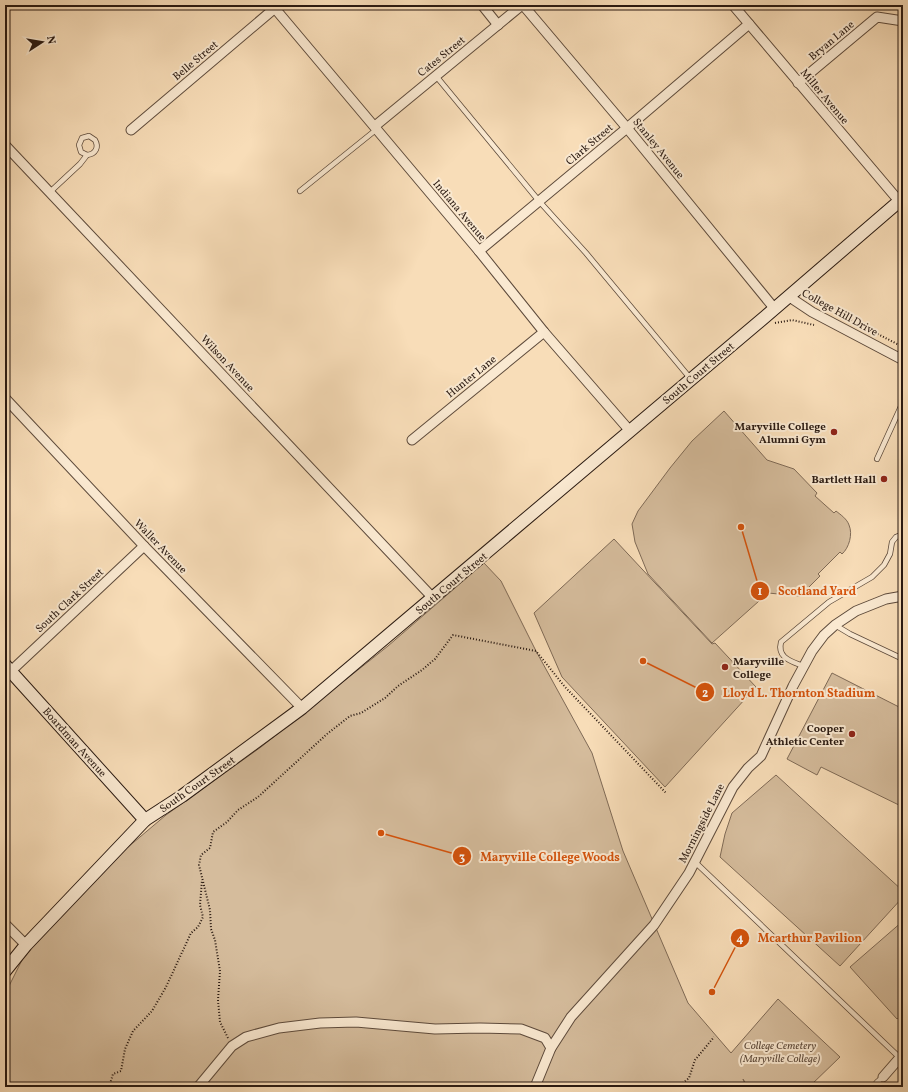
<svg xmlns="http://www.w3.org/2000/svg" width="908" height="1092" font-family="Vollkorn,serif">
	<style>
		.green { fill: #d5bc9c; stroke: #7f6a56 }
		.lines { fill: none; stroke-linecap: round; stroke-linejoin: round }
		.lane-casing { stroke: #5d4a3b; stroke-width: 6 }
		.street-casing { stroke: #5d4a3b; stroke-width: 11 }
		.secondary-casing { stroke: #291911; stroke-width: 14 }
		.path { stroke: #291911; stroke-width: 2; stroke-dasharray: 1 2; stroke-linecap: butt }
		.lane { stroke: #fae9d1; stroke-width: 4.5 }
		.street { stroke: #fae9d1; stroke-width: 9 }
		.secondary { stroke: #fae9d1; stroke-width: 12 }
		.poi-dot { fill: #8f2418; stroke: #fae9d1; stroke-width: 1.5 }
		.labels { text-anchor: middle; stroke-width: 4; stroke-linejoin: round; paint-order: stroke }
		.street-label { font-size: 11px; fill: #291911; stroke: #fae9d1 }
		.poi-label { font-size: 11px; font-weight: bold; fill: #291911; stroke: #fae9d1; text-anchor: end }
		.park-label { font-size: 11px; font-style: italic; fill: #5d4a3b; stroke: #fae9d1 }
		.leader { fill: none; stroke: #d5530c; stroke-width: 1.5 }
		.callout-dot { fill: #d5530c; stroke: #fae9d1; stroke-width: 1.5 }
		.mark-label { font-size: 12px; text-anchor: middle; font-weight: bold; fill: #fff }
		.callout-label { font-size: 12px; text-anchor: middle; font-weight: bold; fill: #d5530c; stroke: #fae9d1; stroke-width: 4; stroke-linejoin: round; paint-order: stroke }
	</style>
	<rect width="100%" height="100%" fill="#f8ddb8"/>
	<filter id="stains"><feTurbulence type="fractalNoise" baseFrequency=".005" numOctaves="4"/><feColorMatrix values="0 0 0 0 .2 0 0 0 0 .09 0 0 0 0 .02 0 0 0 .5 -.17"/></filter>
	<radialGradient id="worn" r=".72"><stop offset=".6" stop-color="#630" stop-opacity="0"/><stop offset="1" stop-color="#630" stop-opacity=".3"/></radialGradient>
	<!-- green -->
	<g class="green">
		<path d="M724 411 767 460 794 469 817 493 815 496 834 513 836 511C841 515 847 519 849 525 853 534 849 548 842 554L840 552 818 574 820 576 800 596 768 593 712 643 648 574 635 542 632 524 638 511 670 468 692 441Z"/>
		<polygon points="614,539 712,644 715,643 756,687 665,787 562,677 534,613"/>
		<polygon points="484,563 501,581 536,651 592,753 623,851 688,1003 731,1053 778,999 840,1057 809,1087 748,1087 743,1079 746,1087 5,1087 5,994 24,956 121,853 166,815 261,747 388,646"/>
		<polygon points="832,673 903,709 903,807 821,767 817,775 787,759"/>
		<polygon points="776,775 903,891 903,897 840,966 720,857 725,834 732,813"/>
		<polygon points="903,921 903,1014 897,1019 850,967"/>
	</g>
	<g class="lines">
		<defs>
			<g id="lane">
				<polyline points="436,76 539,201 586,253 690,378"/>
				<polyline points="300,191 377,129"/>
				<path d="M50 192 80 164 87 155C96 154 99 147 95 140L89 136 82 138 79 145 81 152 87 155"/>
				<polyline points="877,459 903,402"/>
				<polyline points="835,625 850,634 903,659"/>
				<path d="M803 666C791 661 777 658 781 642L829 602 872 577 884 565 890 554 892 542 896 537 903 534"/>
				<polyline points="695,862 900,1058"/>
				<polyline points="873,1087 877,1082 883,1077"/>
			</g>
			<g id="street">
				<polyline points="272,5 479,251 544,332 630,431"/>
				<polyline points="482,5 498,25"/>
				<polyline points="523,5 627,128 774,308"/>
				<polyline points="733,5 899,201"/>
				<polyline points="798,83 877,17 903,21"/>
				<polyline points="375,126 522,5"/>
				<polyline points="131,130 275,8"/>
				<polyline points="5,145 433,598"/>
				<polyline points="479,251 627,128 749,24"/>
				<polyline points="788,296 812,312 903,360"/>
				<polyline points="5,398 144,546 302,708"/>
				<polyline points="412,440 544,332"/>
				<polyline points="11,671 144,546"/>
				<polyline points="5,924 26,945"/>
				<polyline points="883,1077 903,1054"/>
				<polyline points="198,1087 232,1046 246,1037 279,1028 320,1023 356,1022 435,1029 480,1028 521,1029 545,1038 551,1048"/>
				<polyline points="535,1087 551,1048 571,1017 654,925 689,873 733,787 748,768 761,756 793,686 812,651 824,635 835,625 856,611 886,599 903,596"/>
			</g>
			<g id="secondary">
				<polyline points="5,665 145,820"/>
				<polyline points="5,971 26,945 145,820 182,796 302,708 766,316 903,198"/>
			</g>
		</defs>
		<!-- lane casing -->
		<use href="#lane" class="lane-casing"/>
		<!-- street casing -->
		<use href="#street" class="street-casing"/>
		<!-- secondary casing -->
		<use href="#secondary" class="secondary-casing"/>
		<!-- path -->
		<g class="path">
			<polyline points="843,316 903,347"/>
			<polyline points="775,323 792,320 814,325"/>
			<polyline points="228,1038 220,1022 218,1000 220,971 215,940 211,929 210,910 199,865 201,855 210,848 213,832 227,822 238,810 258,797 327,734 350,716 361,713 385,698 398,686 422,670 435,659 453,635 536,651 565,687 666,793"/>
			<polyline points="109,1087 113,1074 121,1071 125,1049 133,1031 152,1011 166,987 191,933 198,927 203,917 200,905 202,880"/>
			<polyline points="678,1087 689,1078 695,1060 714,1037"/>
		</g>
		<!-- lane -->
		<use href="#lane" class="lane"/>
		<!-- street -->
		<use href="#street" class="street"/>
		<!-- secondary -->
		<use href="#secondary" class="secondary"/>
	</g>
	<!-- markers -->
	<g class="poi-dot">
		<circle cx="834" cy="432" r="4"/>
		<circle cx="884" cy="479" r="4"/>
		<circle cx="725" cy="667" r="4"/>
		<circle cx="852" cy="734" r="4"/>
	</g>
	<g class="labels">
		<!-- street labels -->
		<g class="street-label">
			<text transform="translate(831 40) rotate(-40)" y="4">Bryan Lane</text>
			<text transform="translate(441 56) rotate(-39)" y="4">Cates Street</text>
			<text transform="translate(195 60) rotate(-40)" y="4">Belle Street</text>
			<text transform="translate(825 96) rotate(50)" y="4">Miller Avenue</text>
			<text transform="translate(589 144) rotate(-40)" y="4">Clark Street</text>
			<text transform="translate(659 148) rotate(51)" y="4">Stanley Avenue</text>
			<text transform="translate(460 210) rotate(50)" y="4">Indiana Avenue</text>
			<text transform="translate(840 312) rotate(29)" y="4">College Hill Drive</text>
			<text transform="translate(228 363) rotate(47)" y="4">Wilson Avenue</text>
			<text transform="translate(698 373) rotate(-40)" y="4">South Court Street</text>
			<text transform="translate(471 376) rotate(-39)" y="4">Hunter Lane</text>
			<text transform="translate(161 546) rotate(46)" y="4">Waller Avenue</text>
			<text transform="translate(451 583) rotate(-40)" y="4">South Court Street</text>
			<text transform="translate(69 600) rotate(-43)" y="4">South Clark Street</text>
			<text transform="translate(75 742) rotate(48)" y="4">Boardman Avenue</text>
			<text transform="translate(197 784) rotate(-35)" y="4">South Court Street</text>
			<text transform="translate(701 823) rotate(-63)" y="4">Morningside Lane</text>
		</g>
		<!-- poi labels -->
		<g class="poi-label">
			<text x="826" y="430">Maryville College<tspan x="826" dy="13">Alumni Gym</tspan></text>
			<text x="876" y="483">Bartlett Hall</text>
			<text x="733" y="665" text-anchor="start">Maryville<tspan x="733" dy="13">College</tspan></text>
			<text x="844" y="732">Cooper<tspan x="844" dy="13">Athletic Center</tspan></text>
		</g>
		<!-- park labels -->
		<g class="park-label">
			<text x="780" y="1049">College Cemetery<tspan x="780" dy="13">(Maryville College)</tspan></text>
		</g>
	</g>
	<!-- callouts -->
	<path class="leader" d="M741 527L760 591M643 661L705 692M381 833L462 856M712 992L740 938"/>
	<g class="callout-dot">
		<circle cx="741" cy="527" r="4"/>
		<circle cx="643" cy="661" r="4"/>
		<circle cx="381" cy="833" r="4"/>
		<circle cx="712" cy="992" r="4"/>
		<circle cx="760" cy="591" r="10"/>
		<circle cx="705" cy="692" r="10"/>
		<circle cx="462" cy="856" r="10"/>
		<circle cx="740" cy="938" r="10"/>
	</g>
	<g class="mark-label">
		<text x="760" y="595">1</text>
		<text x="705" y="697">2</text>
		<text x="462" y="861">3</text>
		<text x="740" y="942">4</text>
	</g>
	<g class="callout-label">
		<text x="817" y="595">Scotland Yard</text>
		<text x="799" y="697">Lloyd L. Thornton Stadium</text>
		<text x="550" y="861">Maryville College Woods</text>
		<text x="810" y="942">Mcarthur Pavilion</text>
	</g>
	<!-- margin -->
	<rect width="908" height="1092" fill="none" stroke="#f8ddb8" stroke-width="20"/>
	<rect x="6" y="6" width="896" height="1080" fill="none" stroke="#291911" stroke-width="2"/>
	<rect x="10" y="10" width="888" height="1072" fill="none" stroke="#291911"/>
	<!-- north arrow -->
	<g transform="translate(42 42) rotate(78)" stroke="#fae9d1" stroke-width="3" paint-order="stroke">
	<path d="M0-3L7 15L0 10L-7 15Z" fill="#291911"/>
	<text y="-6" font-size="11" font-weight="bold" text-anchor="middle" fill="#291911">N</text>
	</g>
	<rect width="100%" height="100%" filter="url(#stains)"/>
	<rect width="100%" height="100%" fill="url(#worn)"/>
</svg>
